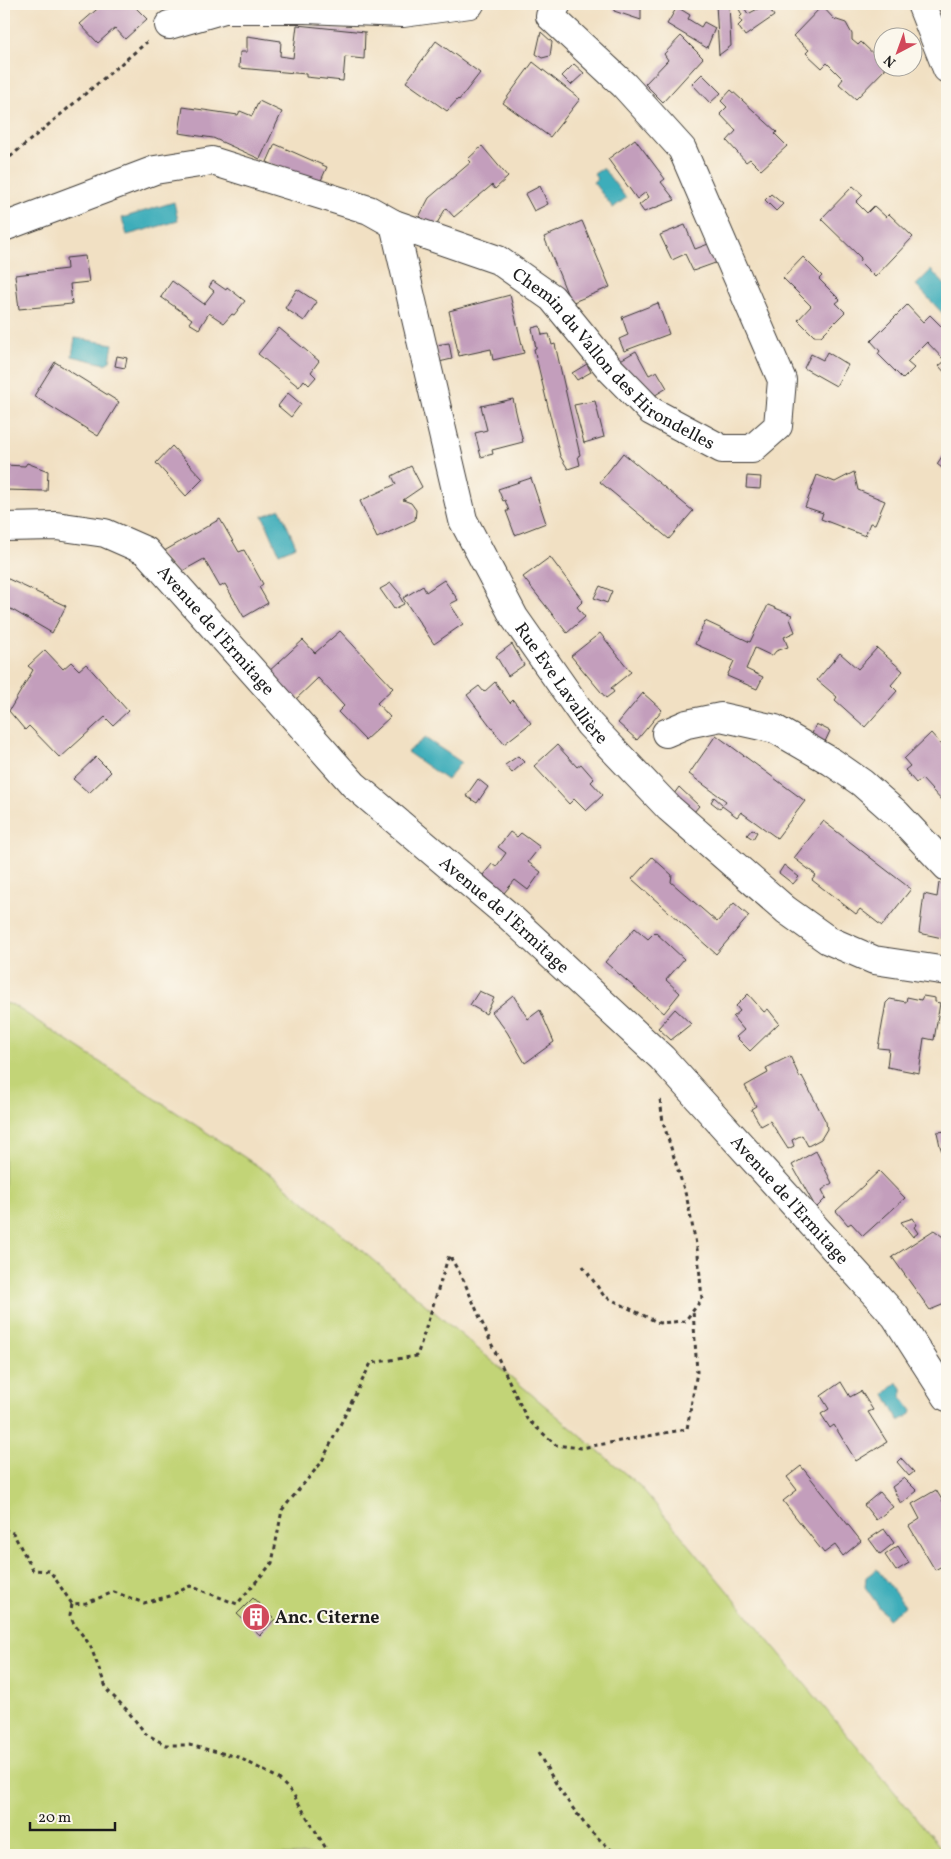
<svg xmlns="http://www.w3.org/2000/svg" width="951" height="1859" font-family="Vollkorn,serif">
	<style>
		.green { fill: #c2d477; stroke: #6f784a }
		.water { fill: #3dadba; stroke: #2c646b }
		.building { fill: #c39ebc }
		.lines { fill: none; stroke-linecap: round; stroke-linejoin: round }
		.minor-casing { stroke: #3c3935; stroke-width: 30 }
		.major-casing { stroke: #3c3935; stroke-width: 30 }
		.path { stroke: #3c3935; stroke-width: 3; stroke-dasharray: 4 4; stroke-linecap: butt }
		.minor { stroke: #fff; stroke-width: 28 }
		.major { stroke: #fff; stroke-width: 28 }
		.labels { text-anchor: middle; stroke-width: 4; stroke-linejoin: round; paint-order: stroke }
		.street-label { font-size: 18px; fill: #1c1c1c; stroke: #fbf7ec }
		.poi-label { font-size: 18px; font-weight: bold; fill: #1c1c1c; stroke: #fbf7ec; text-anchor: start }
	</style>
	<rect width="100%" height="100%" fill="#fbf7ec"/>
	<filter id="ink" filterUnits="userSpaceOnUse"><feTurbulence type="fractalNoise" baseFrequency=".02" numOctaves="2"/><feDisplacementMap in="SourceGraphic" scale="10" xChannelSelector="R" yChannelSelector="G"/><feConvolveMatrix kernelMatrix="1 2 1 2 8 2 1 2 1" color-interpolation-filters="sRGB"/></filter>
	<filter id="wash" filterUnits="userSpaceOnUse"><feTurbulence type="fractalNoise" baseFrequency=".0096" numOctaves="4" result="noise"/><feDisplacementMap in="SourceGraphic" scale="20" xChannelSelector="R" yChannelSelector="G"/><feGaussianBlur stdDeviation="1.12" result="paint"/><feColorMatrix in="noise" values="0 0 0 0 0 0 0 0 0 0 0 0 0 0 0 0 0 1.4 0 .05"/><feComposite in="paint" operator="in"/></filter>
	<g filter="url(#wash)">
		<rect width="100%" height="100%" fill="#f1e0c3"/>
		<!-- green -->
		<polygon class="green" points="4,1003 13,1005 276,1178 641,1487 947,1855 4,1855"/>
		<!-- water -->
		<g class="water">
			<polygon points="603,168 626,198 613,208 593,182 597,179 594,174"/>
			<polygon points="174,202 178,221 127,235 122,218"/>
			<polygon points="931,270 947,287 947,318 916,285"/>
			<polygon points="75,338 113,344 110,361 105,364 72,356"/>
			<polygon points="280,509 296,546 279,553 263,516"/>
			<polygon points="425,738 461,762 447,780 407,752"/>
			<polygon points="896,1383 898,1383 902,1388 902,1397 912,1411 911,1414 899,1421 885,1394"/>
			<polygon points="877,1569 905,1606 888,1619 865,1587 866,1577"/>
		</g>
		<g id="blocks">
			<!-- building -->
			<g class="building">
				<polygon points="103,4 132,4 147,19 125,39 115,28 98,43 80,24"/>
				<polygon points="614,4 641,4 641,20 614,11"/>
				<polygon points="716,4 729,4 731,46 719,55"/>
				<polygon points="742,4 748,14 767,4 774,16 745,36 738,26 742,22 739,18 742,15 738,7"/>
				<polygon points="822,6 834,19 846,23 852,34 852,40 858,45 861,42 884,64 884,68 886,68 856,99 839,84 843,79 827,63 822,68 806,53 809,50 793,36"/>
				<polygon points="677,7 690,15 688,19 701,27 704,22 715,28 707,48 667,24"/>
				<polygon points="297,25 365,32 364,59 345,57 343,81 306,77 306,74 239,68 240,52 247,52 247,36 281,41 280,56 293,58"/>
				<polygon points="541,32 552,42 550,56 542,58 536,54"/>
				<polygon points="681,36 703,58 663,102 645,84 668,60 664,54"/>
				<polygon points="436,41 480,73 459,100 458,99 447,111 406,82"/>
				<polygon points="533,62 580,99 550,137 503,103"/>
				<polygon points="574,64 584,73 571,85 562,76"/>
				<polygon points="702,74 721,93 710,103 692,84"/>
				<polygon points="731,90 777,132 775,134 787,146 761,170 750,159 746,162 727,141 736,131 720,114 727,107 721,101"/>
				<polygon points="259,101 282,112 260,159 213,138 179,133 183,107 238,115 240,111 252,116"/>
				<polygon points="635,139 665,179 661,182 675,200 644,212 639,205 649,197 646,192 637,199 608,159"/>
				<polygon points="275,144 327,167 319,185 267,162"/>
				<polygon points="482,146 508,177 495,189 492,185 454,217 446,208 436,225 419,217 429,198 471,162 468,159"/>
				<polygon points="540,186 548,204 534,211 525,194"/>
				<polygon points="853,186 863,195 856,202 867,213 874,206 886,217 889,214 913,237 875,277 859,261 861,258 821,219"/>
				<polygon points="771,194 783,204 776,211 765,200"/>
				<polygon points="582,221 610,287 571,303 544,237"/>
				<polygon points="685,225 695,249 711,243 718,262 693,271 685,254 672,260 660,235"/>
				<polygon points="85,256 89,282 70,284 72,304 19,309 15,275 67,269 66,258"/>
				<polygon points="803,257 822,276 819,279 840,300 836,303 845,312 821,336 814,336 798,320 811,306 783,278"/>
				<polygon points="172,281 204,304 214,291 209,287 213,281 226,290 227,287 245,301 234,315 232,314 224,323 209,313 199,329 189,323 192,319 161,297"/>
				<polygon points="297,289 317,302 304,321 285,308"/>
				<polygon points="510,295 524,353 493,360 491,349 459,356 449,311"/>
				<polygon points="658,303 669,334 624,351 619,339 628,335 622,317"/>
				<polygon points="907,305 923,322 930,315 947,332 947,375 939,366 945,361 927,342 907,362 914,368 903,379 878,354 880,351 871,341"/>
				<polygon points="540,326 542,335 549,334 552,345 555,344 580,455 578,456 580,465 568,469 560,456 534,349 536,348 532,328"/>
				<polygon points="279,328 319,361 311,372 316,377 309,385 304,380 299,387 258,354"/>
				<polygon points="449,343 452,359 439,362 436,345"/>
				<polygon points="636,351 649,375 657,371 667,388 652,397 617,362"/>
				<polygon points="827,352 848,365 836,386 804,368 811,354 823,360"/>
				<polygon points="117,356 127,358 125,368 115,366"/>
				<polygon points="55,362 119,402 98,436 34,396"/>
				<polygon points="587,364 591,372 577,380 572,373"/>
				<polygon points="288,393 301,404 291,417 278,406"/>
				<polygon points="513,399 523,442 492,450 493,454 481,457 475,433 487,430 481,406"/>
				<polygon points="595,401 604,437 584,443 574,405"/>
				<polygon points="172,446 203,479 186,496 156,463"/>
				<polygon points="947,449 947,472 937,464"/>
				<polygon points="623,453 693,511 669,539 600,482"/>
				<polygon points="27,463 48,471 47,491 4,490 4,465 25,466"/>
				<polygon points="411,466 422,487 403,500 411,503 416,510 415,520 377,538 360,501 396,484 392,476"/>
				<polygon points="854,472 858,490 885,501 875,524 870,523 865,536 821,519 823,513 805,507 817,475 835,482"/>
				<polygon points="747,476 761,477 760,489 746,488"/>
				<polygon points="531,478 546,523 515,535 506,511 509,511 505,500 503,501 498,489"/>
				<polygon points="220,519 239,552 244,550 263,584 259,587 268,603 244,617 225,584 220,587 204,559 177,574 159,554"/>
				<polygon points="550,557 583,601 577,607 585,617 567,633 523,577"/>
				<polygon points="4,577 66,606 52,633 4,605"/>
				<polygon points="444,580 458,600 450,604 463,624 434,644 403,598 423,586 426,592"/>
				<polygon points="391,583 401,595 400,597 404,604 394,609 380,589"/>
				<polygon points="600,586 612,591 607,603 594,598"/>
				<polygon points="768,605 792,615 790,619 795,632 784,637 788,647 776,651 772,656 755,648 746,669 763,677 757,689 727,676 734,661 695,644 705,621 750,642"/>
				<polygon points="340,631 393,688 377,703 390,717 365,740 338,712 344,706 318,678 294,701 267,673 303,640 315,653"/>
				<polygon points="600,633 631,672 611,688 614,692 606,698 571,656"/>
				<polygon points="512,644 524,665 508,676 496,656"/>
				<polygon points="877,648 903,671 891,685 897,691 865,727 835,700 837,697 817,680 840,653 858,669"/>
				<polygon points="45,650 63,669 71,662 79,670 86,664 128,711 113,725 105,717 60,758 29,726 25,730 9,711 33,670 28,666"/>
				<polygon points="495,682 510,703 513,700 531,723 504,744 467,695 479,686 484,692"/>
				<polygon points="643,693 662,710 637,740 618,723"/>
				<polygon points="816,724 830,731 823,746 810,739"/>
				<polygon points="931,733 947,751 947,798 943,802 922,779 916,783 905,770 910,766 904,759"/>
				<polygon points="716,735 805,801 777,838 741,812 737,817 722,806 720,809 711,802 714,797 723,805 726,801 689,774"/>
				<polygon points="557,745 577,767 581,764 594,779 591,782 603,795 586,811 574,799 569,804 534,766"/>
				<polygon points="518,756 524,762 512,773 505,765"/>
				<polygon points="96,757 111,772 89,793 73,779"/>
				<polygon points="478,779 488,787 477,803 466,796"/>
				<polygon points="679,787 699,806 694,812 674,794"/>
				<polygon points="823,821 911,889 882,926 860,909 856,914 812,880 816,875 794,858"/>
				<polygon points="752,829 757,832 753,839 747,835"/>
				<polygon points="510,832 517,837 521,833 540,847 528,862 541,872 528,890 515,880 504,893 483,875 492,864 496,867 506,853 498,847"/>
				<polygon points="652,857 672,875 671,882 717,922 734,903 749,916 716,954 632,879"/>
				<polygon points="784,865 799,877 793,884 779,873"/>
				<polygon points="939,883 947,885 947,939 919,933 924,894 937,897"/>
				<polygon points="635,928 648,939 655,932 684,959 666,980 680,993 664,1013 605,962"/>
				<polygon points="479,991 494,998 486,1014 470,1005"/>
				<polygon points="748,994 764,1012 768,1009 779,1023 750,1051 736,1037 744,1030 733,1017 740,1011 736,1006"/>
				<polygon points="513,995 528,1019 540,1010 554,1042 525,1063 507,1032 492,1012"/>
				<polygon points="923,996 935,998 935,1002 940,1003 934,1040 924,1038 919,1073 887,1067 889,1049 878,1048 886,1003 890,999 906,1002 907,997 921,1000"/>
				<polygon points="675,1009 691,1024 671,1040 658,1028"/>
				<polygon points="790,1056 800,1078 802,1076 826,1122 827,1129 821,1139 808,1146 802,1135 792,1140 794,1146 788,1149 770,1121 761,1126 751,1109 756,1106 745,1086 768,1073 766,1068"/>
				<polygon points="947,1131 947,1165 940,1146 937,1132"/>
				<polygon points="816,1151 832,1183 822,1190 826,1198 816,1208 792,1165"/>
				<polygon points="879,1171 905,1198 863,1236 851,1223 848,1225 836,1211"/>
				<polygon points="913,1218 917,1225 914,1227 918,1233 913,1237 901,1222"/>
				<polygon points="934,1230 947,1240 947,1303 930,1310 892,1257"/>
				<polygon points="841,1382 850,1397 861,1391 873,1410 868,1412 887,1442 856,1461 834,1425 830,1428 821,1414 829,1409 821,1396"/>
				<polygon points="901,1458 914,1472 909,1476 897,1462"/>
				<polygon points="801,1466 861,1541 843,1556 835,1545 824,1553 783,1501 797,1490 787,1477"/>
				<polygon points="904,1478 917,1491 901,1504 892,1487"/>
				<polygon points="936,1490 947,1508 947,1563 935,1570 909,1526 920,1519 912,1504"/>
				<polygon points="880,1492 893,1507 876,1520 864,1505"/>
				<polygon points="884,1529 894,1543 880,1554 869,1539"/>
				<polygon points="898,1546 909,1563 896,1571 885,1555"/>
				<polygon points="253,1598 275,1619 260,1635 237,1614"/>
			</g>
		</g>
	</g>
	<g filter="url(#ink)">
		<use href="#blocks" fill-opacity="0" stroke="#3c3935" stroke-width="1"/>
		<g class="lines">
			<defs>
				<g id="minor">
					<polyline points="169,25 224,9 305,9 403,13 470,4"/>
					<path id="s1" d="M394 224 463 520 514 617 589 724 669 808 786 910 828 940 874 960 947 971"/>
					<path id="s2" d="M4 227 155 170 212 161 369 210 394 224 498 260 552 298 610 369 651 411 722 449H752L778 426 782 380 682 149 624 85 550 16 557 4"/>
					<path id="s3" d="M4 527 56 526 105 533 146 551 354 785 510 917 662 1058 895 1316 947 1397"/>
					<polyline points="666,733 687,724 721,717 775,729 832,762 862,783 897,814 947,867"/>
				</g>
				<polyline id="major" points="921,4 947,69"/>
			</defs>
			<!-- minor casing -->
			<use href="#minor" class="minor-casing"/>
			<!-- major casing -->
			<use href="#major" class="major-casing"/>
			<!-- path -->
			<g class="path">
				<polyline points="4,162 147,42"/>
				<polyline points="583,1266 604,1296 659,1323 685,1321 702,1299 698,1254 687,1199 663,1122 660,1099"/>
				<polyline points="4,1529 13,1533 33,1570 50,1571 72,1604 86,1603 114,1592 144,1603 170,1596 190,1586 237,1604 272,1563 282,1510 321,1463 371,1363 417,1356 449,1255 463,1279 491,1343 527,1419 556,1445 581,1448 687,1429 697,1372 693,1310"/>
				<polyline points="72,1604 70,1615 74,1624 90,1645 107,1690 126,1709 146,1734 166,1745 189,1745 238,1757 278,1778 293,1794 330,1855"/>
				<polyline points="538,1753 561,1792 589,1830 617,1855"/>
			</g>
			<!-- minor -->
			<use href="#minor" class="minor"/>
			<!-- major -->
			<use href="#major" class="major"/>
		</g>
	</g>
	<!-- icons -->
	<defs>
		<symbol id="building-disc" viewBox="-11 -11 22 22"><circle r="9.5" fill="#d1495b" stroke="#fbf7ec"/><path d="M-4-6H4V6H1V3H-1V6H-4ZM-2.5-4.3h1.7v1.8h-1.7ZM.8-4.3h1.7v1.8H.8ZM-2.5-1h1.7V.8h-1.7ZM.8-1h1.7V.8H.8Z" fill="#fff"/></symbol>
	</defs>
	<g fill-rule="evenodd">
		<use href="#building-disc" x="240" y="1601" width="32" height="32"/>
	</g>
	<g class="labels">
		<!-- street labels -->
		<g class="street-label">
			<text dy="6" stroke="none"><textPath href="#s2" startOffset="676">Chemin du Vallon des Hirondelles</textPath></text>
			<text dy="6" stroke="none"><textPath href="#s3" startOffset="252">Avenue de l'Ermitage</textPath></text>
			<text dy="6" stroke="none"><textPath href="#s1" startOffset="495">Rue Eve Lavallière</textPath></text>
			<text dy="6" stroke="none"><textPath href="#s3" startOffset="658">Avenue de l'Ermitage</textPath></text>
			<text dy="6" stroke="none"><textPath href="#s3" startOffset="1062">Avenue de l'Ermitage</textPath></text>
		</g>
		<!-- poi labels -->
		<g class="poi-label">
			<text x="275" y="1623">Anc. Citerne</text>
		</g>
	</g>
	<!-- margin -->
	<rect width="951" height="1859" fill="none" stroke="#fbf7ec" stroke-width="20"/>
	<!-- north arrow -->
	<g transform="translate(898 52) rotate(221)"><circle r="24" fill="#fbf7ec" stroke="#a29f99"/>
	<path d="M0-4L9 19L0 12L-9 19Z" fill="#d1495b"/>
	<text y="-8" font-size="14" font-weight="bold" text-anchor="middle" fill="#1c1c1c">N</text>
	</g>
	<!-- scale -->
	<path d="M30 1822v8h85v-8" fill="none" stroke="#1c1c1c" stroke-width="2.5"/>
	<text x="38" y="1822" font-size="15" fill="#1c1c1c" stroke="#fbf7ec" stroke-width="4" paint-order="stroke">20 m</text>
</svg>
